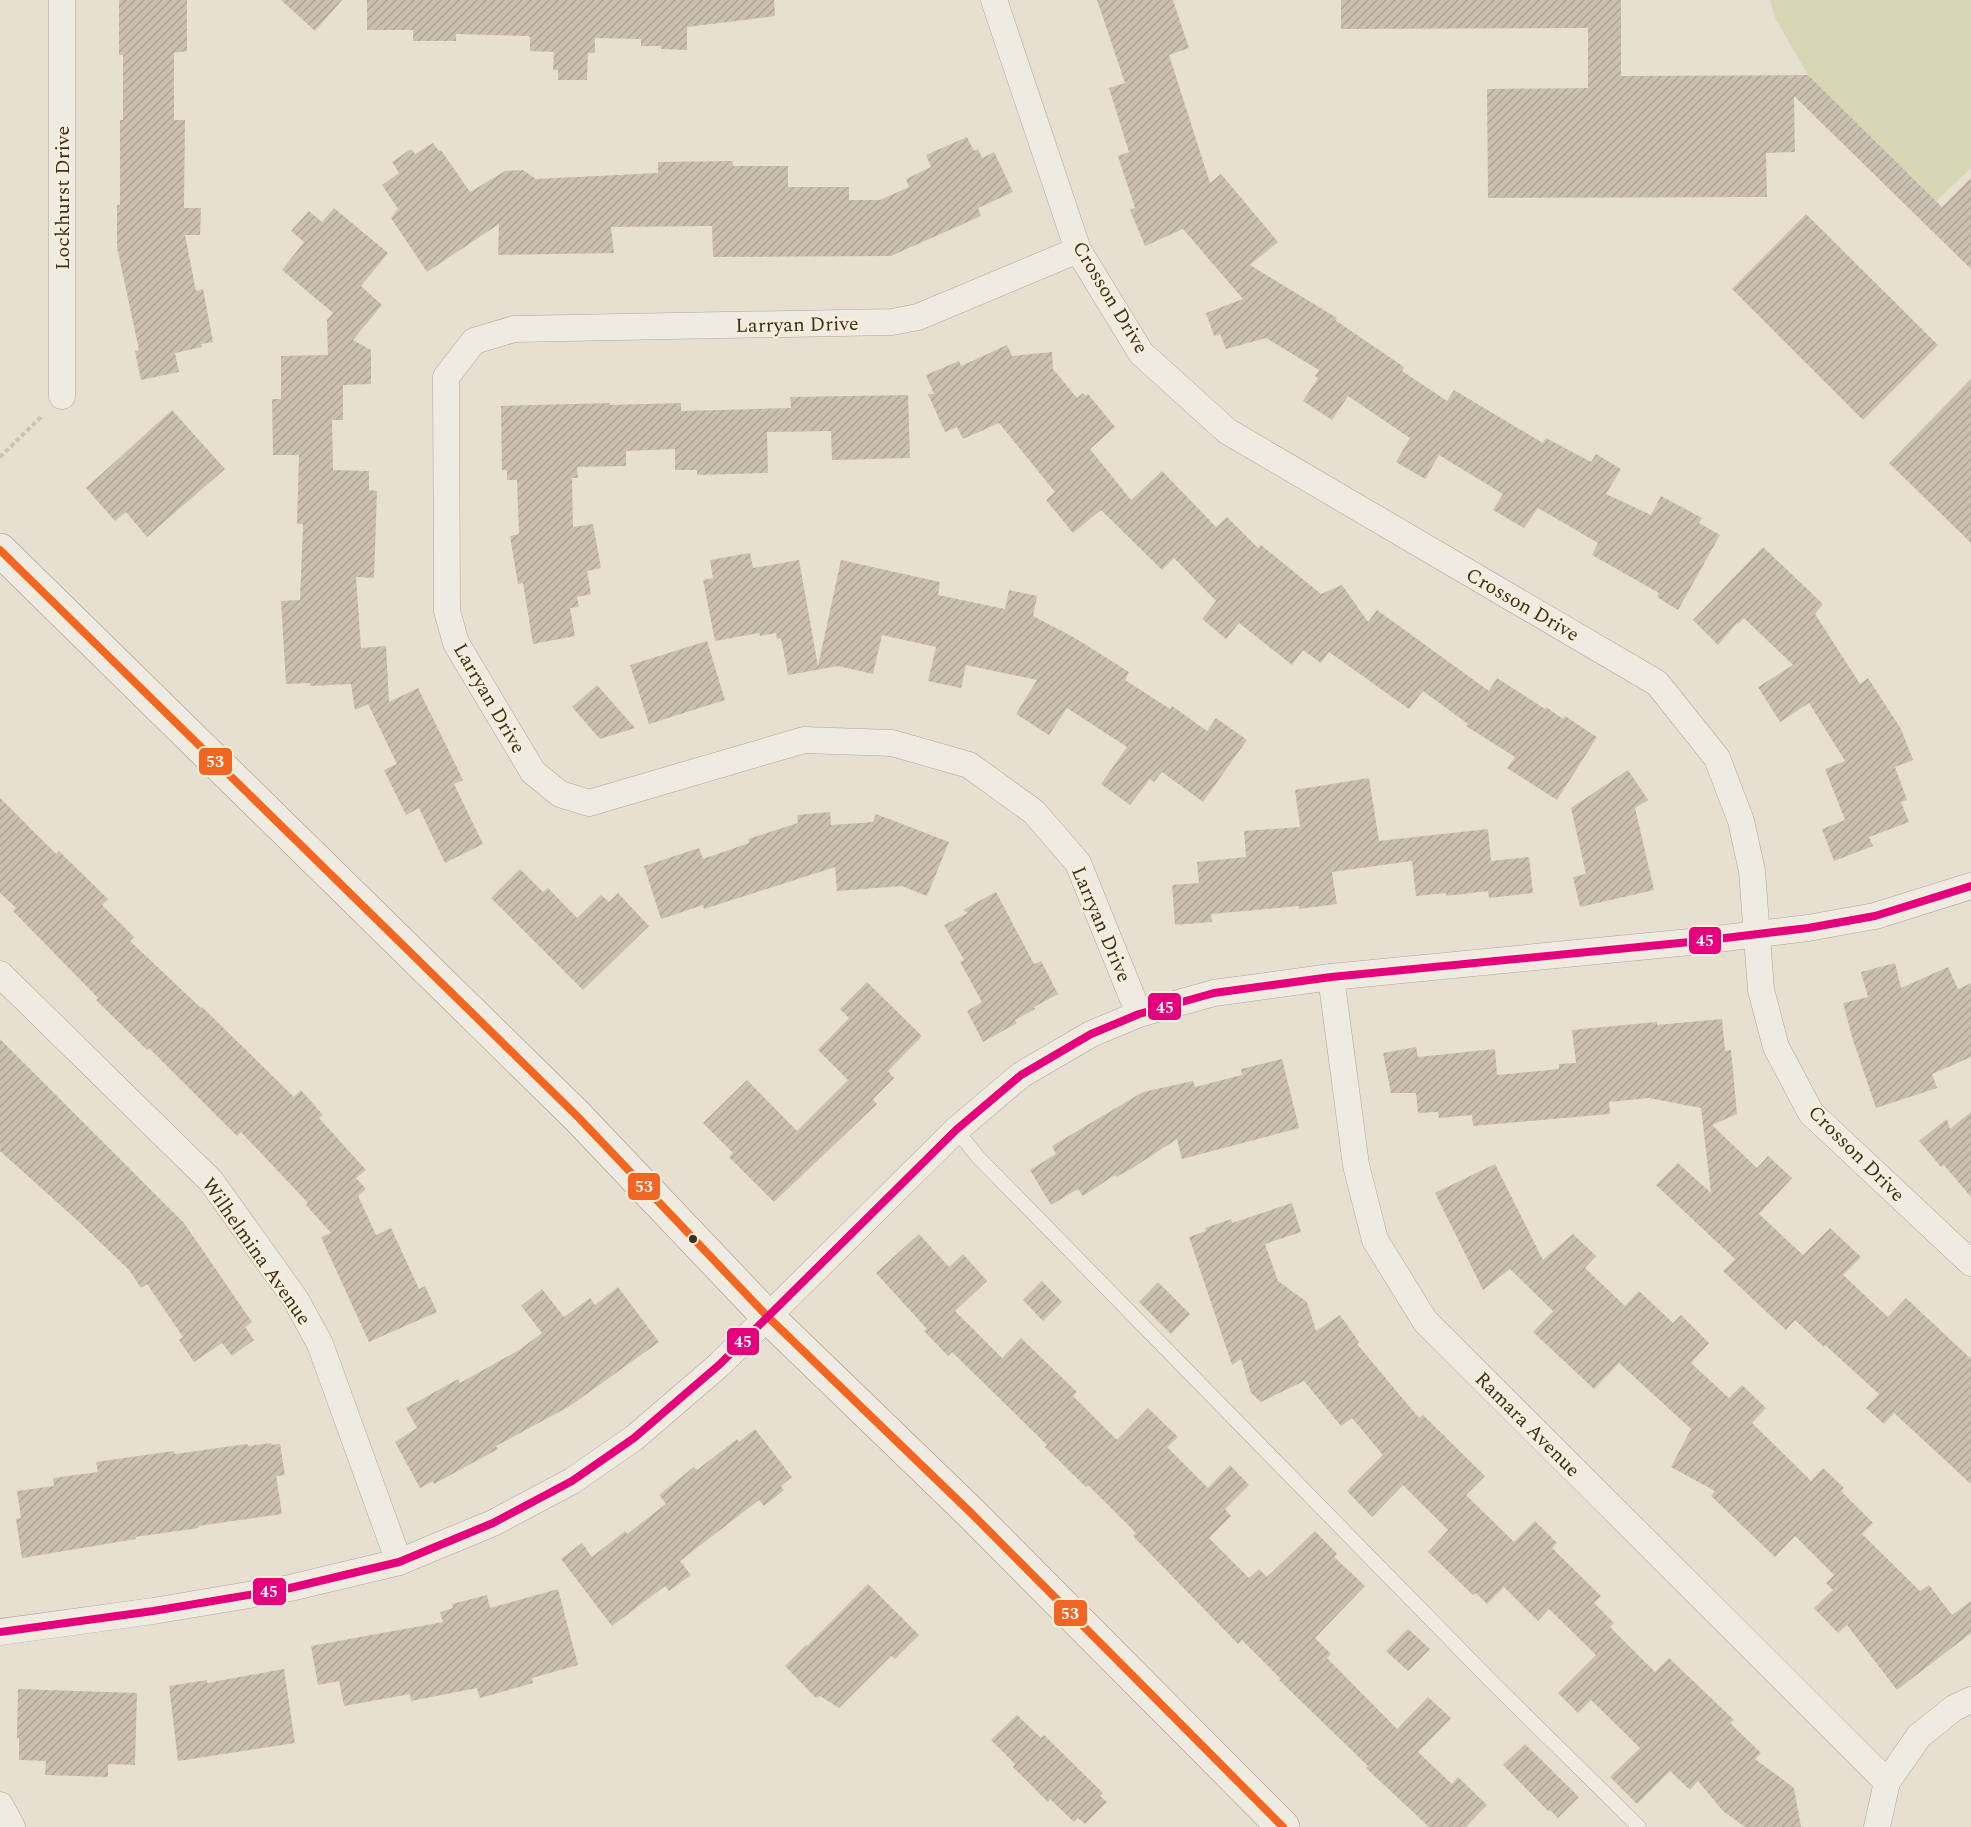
<svg xmlns="http://www.w3.org/2000/svg" width="1971" height="1827" font-family="Spectral,serif">
	<style>
		.green { fill: #d6d7b3 }
		.building { fill: url(#building-hatch) }
		.lines { fill: none; stroke-linecap: round; stroke-linejoin: round }
		.service-casing { stroke: #ada599; stroke-width: 15 }
		.minor-casing { stroke: #ada599; stroke-width: 27 }
		.secondary-casing { stroke: #9c958a; stroke-width: 34 }
		.path { stroke: #c8c2b9; stroke-width: 4; stroke-dasharray: 4.5 3; stroke-linecap: butt }
		.service { stroke: #efebe3; stroke-width: 14 }
		.minor { stroke: #efebe3; stroke-width: 26 }
		.secondary { stroke: #efebe3; stroke-width: 33 }
		.bus-1-casing { stroke: #f7eed8; stroke-width: 12 }
		.bus-2-casing { stroke: #f7eed8; stroke-width: 12 }
		.bus-1 { stroke: #f26522; stroke-width: 8 }
		.bus-2 { stroke: #e5007d; stroke-width: 8 }
		.bus-dot { fill: #3d2e20; stroke: #f7eed8; stroke-width: 2 }
		.labels { text-anchor: middle; stroke-width: 4.5; stroke-linejoin: round; paint-order: stroke }
		.street-label { font-size: 20px; fill: #3d2e20; stroke: #f7eed8 }
		.line-badge { stroke: #f7eed8; stroke-width: 2 }
		.badge-label { font-size: 16px; text-anchor: middle; font-weight: bold; fill: #fff }
	</style>
	<defs>
		<pattern id="building-hatch" width="6" height="6" patternUnits="userSpaceOnUse" patternTransform="scale(1.5)"><rect width="6" height="6" fill="#cbbfb2"/><path d="M-1 1l2-2M0 6l6-6M5 7l2-2" fill="none" stroke="#afa499"/></pattern>
	</defs>
	<rect width="100%" height="100%" fill="#e7e0d1"/>
	<!-- green -->
	<polygon class="green" points="1770,0 1971,0 1971,168 1936,201 1808,75 1776,20"/>
	<!-- building -->
	<g class="building">
		<polygon points="119,0 187,0 187,51 174,53 174,120 185,120 184,208 201,208 200,235 185,235 196,291 203,289 213,342 201,344 202,347 175,353 179,372 141,380 135,351 139,350 117,247 117,205 120,205 120,120 123,120 123,55 119,55"/>
		<polygon points="281,0 342,0 315,31"/>
		<polygon points="367,0 774,0 775,16 687,27 687,50 661,49 661,46 641,46 641,39 595,38 595,53 588,53 587,80 558,80 558,70 553,70 554,52 530,51 530,37 528,36 456,34 456,41 413,41 413,30 367,30"/>
		<polygon points="1097,0 1173,0 1189,48 1169,55 1210,183 1221,174 1278,242 1250,265 1337,318 1335,320 1404,367 1402,371 1447,401 1454,390 1543,443 1546,438 1591,462 1596,454 1621,469 1606,494 1651,515 1661,496 1702,518 1699,523 1720,535 1678,610 1657,597 1659,593 1592,555 1598,543 1538,508 1524,528 1493,510 1503,494 1439,455 1425,479 1396,462 1410,438 1348,396 1332,420 1303,401 1318,378 1315,376 1319,370 1266,338 1226,349 1220,334 1214,336 1206,313 1243,299 1183,229 1145,246 1130,210 1135,208 1118,156 1129,152 1109,88 1125,83"/>
		<polygon points="1341,0 1621,0 1621,76 1808,75 1942,207 1971,178 1971,269 1794,96 1795,152 1766,153 1767,197 1488,198 1487,89 1588,88 1588,28 1341,29"/>
		<polygon points="967,137 974,151 978,149 982,158 994,152 1013,192 978,208 981,216 891,256 713,257 712,226 611,227 614,253 498,255 499,224 427,272 391,218 398,209 382,185 399,173 392,162 411,149 415,154 433,143 439,151 441,150 470,192 505,171 523,170 536,179 658,173 658,162 733,161 733,166 788,166 788,187 849,187 849,200 880,200 909,187 906,179 931,167 926,155"/>
		<polygon points="334,208 388,253 361,286 382,305 353,340 371,350 371,384 343,385 343,420 332,420 333,470 369,471 369,490 377,491 374,578 356,577 361,648 386,646 389,702 418,688 463,780 454,784 483,844 445,863 419,808 406,815 384,770 397,764 368,704 355,710 351,684 310,686 310,683 286,684 281,601 300,600 303,524 297,524 299,455 273,455 272,399 281,399 281,356 328,355 327,320 333,313 282,270 304,242 291,231 309,211 322,222"/>
		<polygon points="1806,214 1938,345 1863,420 1732,289"/>
		<polygon points="1007,345 1012,356 1052,352 1053,369 1077,398 1083,393 1086,396 1088,394 1115,427 1090,449 1131,500 1162,471 1216,527 1227,517 1258,548 1261,545 1321,594 1342,585 1368,622 1377,610 1489,691 1497,678 1545,709 1546,707 1563,719 1565,716 1597,737 1557,800 1507,768 1515,757 1466,726 1468,724 1423,691 1409,709 1329,652 1321,663 1303,650 1292,665 1239,623 1226,639 1202,619 1216,601 1174,558 1162,570 1101,510 1073,533 1046,500 1055,492 999,423 963,439 957,427 945,432 928,394 934,394 926,375 959,361 961,366"/>
		<polygon points="1971,379 1971,543 1889,463"/>
		<polygon points="908,395 910,458 832,460 831,431 767,432 768,473 697,475 697,470 675,470 675,449 626,451 626,466 577,467 578,478 572,478 573,527 593,524 601,568 587,571 591,594 577,597 579,607 570,608 575,636 533,644 523,583 518,584 510,536 519,534 517,480 507,480 507,470 502,470 501,406 610,403 610,405 681,403 681,411 791,408 790,397"/>
		<polygon points="172,410 225,469 147,537 126,512 115,521 86,488"/>
		<polygon points="1763,547 1823,604 1815,614 1860,684 1868,678 1901,729 1913,760 1895,767 1907,800 1901,802 1909,822 1869,837 1873,846 1834,861 1822,829 1845,820 1825,769 1845,761 1809,703 1780,722 1758,687 1793,665 1744,618 1738,624 1737,623 1718,645 1693,620"/>
		<polygon points="750,553 753,568 799,560 818,666 841,560 940,582 938,595 1005,609 1009,590 1037,596 1033,616 1075,638 1129,672 1125,680 1170,709 1172,706 1207,731 1216,718 1247,740 1203,802 1162,772 1154,782 1150,779 1130,805 1101,784 1127,747 1067,708 1049,735 1016,714 1037,680 966,665 961,688 928,681 936,647 882,635 873,674 838,666 788,675 781,638 777,639 776,633 760,636 759,633 715,641 703,580 713,578 710,560"/>
		<polygon points="707,641 725,700 649,724 630,665"/>
		<polygon points="597,685 635,728 600,739 572,707"/>
		<polygon points="1628,770 1648,800 1635,808 1654,890 1580,907 1573,877 1586,874 1571,808"/>
		<polygon points="1369,778 1379,841 1488,829 1491,861 1529,857 1533,893 1489,898 1488,891 1446,896 1446,893 1416,896 1412,861 1332,872 1337,904 1299,909 1299,906 1211,914 1212,922 1175,925 1172,885 1199,883 1197,862 1246,857 1244,831 1300,827 1295,790"/>
		<polygon points="0,798 56,854 59,851 108,899 102,905 134,937 130,941 201,1008 202,1007 294,1097 301,1090 323,1115 319,1118 366,1170 356,1178 366,1189 358,1196 376,1235 391,1228 419,1289 425,1286 437,1312 369,1342 321,1237 331,1233 306,1205 308,1203 241,1132 237,1136 149,1048 147,1050 96,1000 98,998 13,911 16,908 0,893"/>
		<polygon points="830,812 831,825 873,822 876,814 949,842 927,896 902,886 837,891 835,867 704,909 703,905 661,919 644,866 699,848 703,859 749,843 748,839 798,823 797,815"/>
		<polygon points="520,869 543,892 548,888 577,918 601,895 609,902 618,893 649,926 583,990 491,898"/>
		<polygon points="996,892 1034,964 1041,961 1058,994 1034,1007 1035,1009 1015,1020 1017,1023 983,1042 967,1011 982,1002 960,962 964,960 944,925 968,913 963,910"/>
		<polygon points="1895,963 1901,988 1948,967 1958,989 1971,983 1971,1057 1932,1074 1937,1088 1876,1108 1852,1037 1843,1003 1868,997 1861,972"/>
		<polygon points="867,982 922,1036 888,1071 894,1078 873,1099 877,1104 774,1202 729,1157 733,1153 703,1123 747,1080 797,1131 848,1080 818,1050 849,1018 840,1009"/>
		<polygon points="1722,1019 1725,1051 1731,1050 1737,1114 1712,1125 1757,1168 1768,1156 1792,1178 1759,1214 1803,1255 1830,1228 1861,1257 1843,1275 1888,1317 1906,1298 1971,1359 1971,1484 1894,1413 1884,1424 1866,1408 1879,1394 1825,1345 1824,1347 1795,1320 1786,1330 1723,1271 1735,1259 1656,1185 1678,1163 1711,1193 1701,1108 1649,1098 1609,1102 1610,1114 1473,1126 1472,1115 1439,1118 1438,1112 1418,1113 1416,1093 1391,1093 1383,1053 1416,1047 1418,1057 1495,1049 1497,1075 1559,1069 1559,1064 1576,1063 1572,1030 1657,1022 1657,1025"/>
		<polygon points="0,1039 184,1223 252,1322 245,1327 254,1340 232,1356 222,1343 194,1362 179,1340 183,1337 147,1284 141,1288 129,1270 79,1222 0,1151"/>
		<polygon points="1282,1059 1299,1128 1182,1159 1177,1139 1131,1169 1116,1177 1115,1175 1083,1196 1078,1189 1051,1205 1030,1170 1056,1154 1052,1146 1143,1092 1193,1081 1195,1087 1242,1075 1241,1069"/>
		<polygon points="1971,1112 1971,1197 1944,1165 1941,1167 1919,1141 1947,1119 1950,1129"/>
		<polygon points="1495,1164 1543,1260 1573,1234 1596,1256 1585,1268 1625,1306 1639,1291 1673,1323 1681,1315 1709,1343 1691,1363 1729,1398 1742,1385 1766,1408 1752,1423 1811,1481 1823,1468 1844,1488 1841,1491 1873,1523 1862,1534 1920,1591 1929,1585 1952,1615 1971,1601 1971,1633 1897,1690 1847,1625 1838,1633 1814,1608 1833,1590 1826,1583 1834,1575 1795,1536 1775,1557 1711,1496 1715,1491 1671,1467 1691,1429 1619,1363 1594,1389 1533,1332 1553,1311 1510,1269 1483,1290 1435,1193"/>
		<polygon points="1292,1203 1301,1232 1265,1244 1278,1281 1307,1302 1316,1331 1340,1315 1359,1342 1357,1344 1419,1418 1423,1415 1485,1476 1466,1495 1514,1542 1535,1521 1557,1543 1552,1548 1601,1596 1594,1603 1614,1623 1610,1627 1655,1672 1669,1658 1734,1720 1730,1723 1761,1753 1755,1759 1794,1788 1801,1827 1745,1827 1723,1811 1698,1781 1690,1790 1670,1771 1637,1804 1610,1777 1640,1748 1591,1700 1578,1713 1558,1693 1596,1655 1549,1609 1538,1621 1504,1587 1487,1604 1476,1593 1473,1595 1428,1552 1448,1530 1403,1485 1372,1517 1347,1491 1383,1455 1352,1418 1341,1426 1304,1381 1261,1402 1251,1393 1241,1359 1232,1365 1189,1237 1206,1231 1205,1228 1231,1219 1232,1223"/>
		<polygon points="919,1234 949,1267 963,1254 987,1281 955,1311 1002,1358 1021,1338 1077,1392 1073,1396 1117,1440 1148,1408 1178,1437 1167,1447 1208,1488 1230,1465 1249,1485 1225,1509 1231,1516 1209,1538 1249,1578 1259,1569 1267,1577 1315,1531 1337,1554 1334,1557 1365,1586 1315,1638 1331,1654 1327,1658 1397,1729 1428,1697 1451,1718 1418,1752 1452,1784 1458,1777 1487,1805 1466,1827 1429,1827 1366,1768 1368,1766 1279,1680 1281,1679 1242,1640 1238,1644 1133,1536 1136,1533 1088,1485 1086,1487 1045,1447 1047,1445 952,1352 948,1356 924,1331 927,1329 876,1273"/>
		<polygon points="1042,1281 1062,1302 1043,1321 1023,1300"/>
		<polygon points="1158,1282 1190,1314 1171,1334 1139,1302"/>
		<polygon points="618,1287 659,1342 570,1406 496,1446 498,1449 434,1484 433,1481 420,1488 395,1442 417,1428 406,1408 458,1379 460,1383 519,1350 542,1333 521,1306 542,1289 564,1317 590,1298 595,1305"/>
		<polygon points="755,1429 792,1477 781,1486 784,1490 764,1506 759,1500 680,1561 691,1575 669,1591 665,1586 612,1626 561,1559 582,1543 592,1557 625,1531 627,1534 666,1504 659,1495 694,1467 697,1470 737,1439 739,1442"/>
		<polygon points="271,1443 272,1445 280,1444 285,1475 276,1476 282,1514 198,1526 199,1528 135,1537 136,1539 22,1558 16,1519 21,1518 17,1491 54,1486 53,1478 98,1472 96,1462 174,1451 175,1454 247,1444 248,1446"/>
		<polygon points="868,1584 919,1635 895,1659 891,1656 839,1708 820,1696 816,1698 785,1666 806,1645 807,1646"/>
		<polygon points="558,1589 578,1665 532,1678 533,1683 480,1698 477,1688 411,1701 410,1694 344,1706 339,1681 318,1685 311,1646 443,1622 440,1612 453,1608 452,1604 487,1595 490,1608"/>
		<polygon points="1408,1629 1430,1649 1408,1671 1386,1651"/>
		<polygon points="284,1669 295,1743 178,1761 169,1686 207,1680 207,1683"/>
		<polygon points="18,1689 137,1693 135,1765 108,1764 108,1777 45,1775 46,1761 19,1760 19,1738 17,1738"/>
		<polygon points="1017,1715 1041,1738 1044,1735 1103,1793 1100,1796 1107,1802 1085,1824 1078,1818 1074,1822 1050,1799 1048,1802 1013,1767 1015,1764 991,1740"/>
		<polygon points="1525,1744 1579,1797 1558,1818 1550,1810 1548,1811 1503,1765"/>
	</g>
	<g class="lines">
		<defs>
			<polyline id="service" points="956,1130 978,1157 1493,1683 1639,1827"/>
			<g id="minor">
				<polyline points="62,0 62,396"/>
				<polyline points="994,0 1078,250 1141,353 1227,431 1657,683 1717,758 1741,821 1752,871 1761,990 1776,1047 1811,1113 1971,1263"/>
				<polyline points="1078,250 918,317 892,322 514,329 474,341 446,377 447,611 456,643 533,772 560,794 589,803 804,740 892,743 969,765 1034,812 1078,863 1139,1014"/>
				<polyline points="0,974 211,1181 296,1300 320,1344 399,1562"/>
				<polyline points="1331,977 1356,1165 1375,1240 1425,1321 1887,1782"/>
				<polyline points="0,1632 153,1611 290,1588 399,1562 493,1523 572,1481 634,1438 719,1365 956,1130 1021,1075 1091,1034 1139,1014 1214,993 1331,977 1700,941 1808,928 1875,916 1971,886"/>
				<polyline points="0,1805 12,1827"/>
				<polyline points="1877,1827 1887,1782 1919,1736 1954,1708 1971,1700"/>
			</g>
			<polyline id="secondary" points="0,550 578,1117 767,1316 971,1513 1283,1827"/>
		</defs>
		<!-- service casing -->
		<use href="#service" class="service-casing"/>
		<!-- minor casing -->
		<use href="#minor" class="minor-casing"/>
		<!-- secondary casing -->
		<use href="#secondary" class="secondary-casing"/>
		<!-- path -->
		<polyline class="path" points="0,457 42,416"/>
		<!-- service -->
		<use href="#service" class="service"/>
		<!-- minor -->
		<use href="#minor" class="minor"/>
		<!-- secondary -->
		<use href="#secondary" class="secondary"/>
		<defs>
			<polyline id="bus-1" points="0,550 578,1117 767,1316 971,1513 1283,1827"/>
			<polyline id="bus-2" points="0,1632 153,1611 290,1588 399,1562 493,1523 572,1481 634,1438 719,1365 956,1130 1021,1075 1091,1034 1139,1014 1214,993 1331,977 1700,941 1808,928 1875,916 1971,886"/>
		</defs>
		<!-- bus-1 casing -->
		<use href="#bus-1" class="bus-1-casing"/>
		<!-- bus-2 casing -->
		<use href="#bus-2" class="bus-2-casing"/>
		<!-- bus-1 -->
		<use href="#bus-1" class="bus-1"/>
		<!-- bus-2 -->
		<use href="#bus-2" class="bus-2"/>
	</g>
	<!-- markers -->
	<circle class="bus-dot" cx="693" cy="1239" r="5"/>
	<g class="labels">
		<!-- street labels -->
		<g class="street-label">
			<text transform="translate(62 198) rotate(-90)" y="7">Lockhurst Drive</text>
			<text transform="translate(1111 297) rotate(59)" y="7">Crosson Drive</text>
			<text transform="translate(797 324) rotate(-1)" y="7">Larryan Drive</text>
			<text transform="translate(1523 604) rotate(30)" y="7">Crosson Drive</text>
			<text transform="translate(490 698) rotate(60)" y="7">Larryan Drive</text>
			<text transform="translate(1102 924) rotate(67)" y="7">Larryan Drive</text>
			<text transform="translate(1857 1153) rotate(45)" y="7">Crosson Drive</text>
			<text transform="translate(257 1251) rotate(55)" y="7">Wilhelmina Avenue</text>
			<text transform="translate(1528 1424) rotate(45)" y="7">Ramara Avenue</text>
		</g>
	</g>
	<g class="line-badge">
		<rect x="198" y="747" width="35" height="29" rx="6" fill="#f26522"/>
		<rect x="1688" y="926" width="34" height="29" rx="6" fill="#e5007d"/>
		<rect x="1147" y="992" width="35" height="29" rx="6" fill="#e5007d"/>
		<rect x="627" y="1172" width="34" height="29" rx="6" fill="#f26522"/>
		<rect x="726" y="1327" width="34" height="29" rx="6" fill="#e5007d"/>
		<rect x="252" y="1577" width="35" height="29" rx="6" fill="#e5007d"/>
		<rect x="1053" y="1599" width="35" height="28" rx="6" fill="#f26522"/>
	</g>
	<g class="badge-label">
		<text x="215" y="767">53</text>
		<text x="1705" y="946">45</text>
		<text x="1165" y="1013">45</text>
		<text x="644" y="1192">53</text>
		<text x="743" y="1347">45</text>
		<text x="269" y="1597">45</text>
		<text x="1070" y="1619">53</text>
	</g>
</svg>
